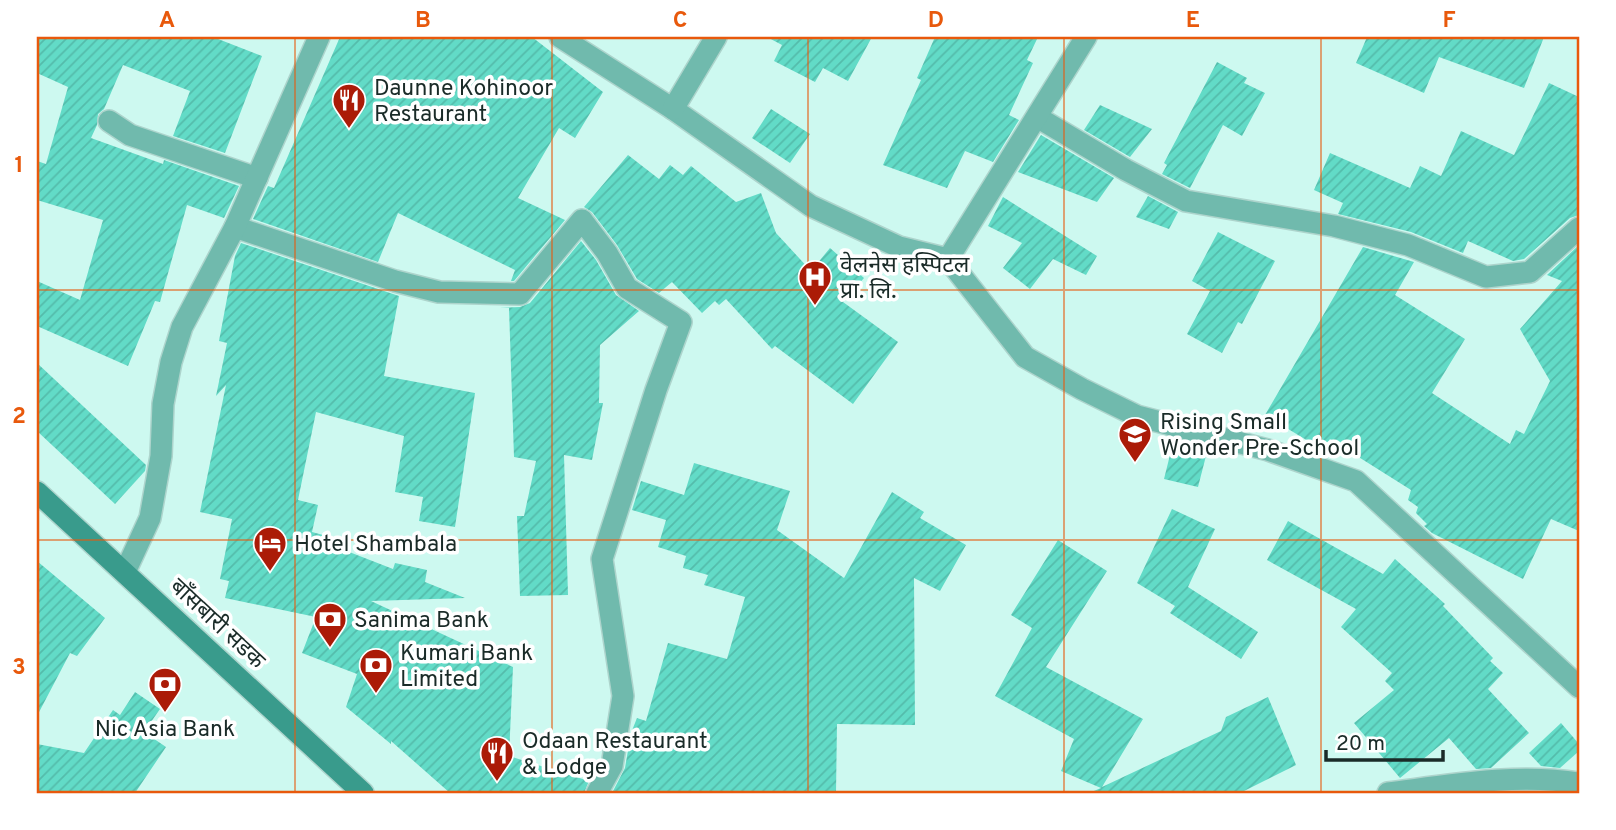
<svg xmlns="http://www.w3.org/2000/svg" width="1616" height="830" font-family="Overpass,'Noto Sans Devanagari',sans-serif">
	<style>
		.building { fill: url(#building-hatch) }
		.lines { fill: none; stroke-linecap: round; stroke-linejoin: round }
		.service-casing { stroke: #add4cc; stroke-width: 24 }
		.minor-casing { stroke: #add4cc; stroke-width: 24 }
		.secondary-casing { stroke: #add4cc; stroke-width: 24 }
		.service { stroke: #70baad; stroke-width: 21 }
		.minor { stroke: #70baad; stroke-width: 21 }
		.secondary { stroke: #399b8c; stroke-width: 21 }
		.grid { fill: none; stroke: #e8590c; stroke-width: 2; stroke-opacity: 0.55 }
		.labels { text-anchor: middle; stroke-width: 7; stroke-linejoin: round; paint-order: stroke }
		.poi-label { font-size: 23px; fill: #1a2b28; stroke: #fff; text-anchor: start }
		.street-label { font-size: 23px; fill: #1a2b28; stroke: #fff }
		.neatline { fill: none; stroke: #e8590c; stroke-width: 2.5 }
		.grid-label { font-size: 23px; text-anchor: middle; font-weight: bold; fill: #e8590c }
	</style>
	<defs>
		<pattern id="building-hatch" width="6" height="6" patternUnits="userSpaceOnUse" patternTransform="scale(1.75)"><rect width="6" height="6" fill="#62dbc7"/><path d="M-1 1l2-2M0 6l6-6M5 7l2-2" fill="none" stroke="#54bcab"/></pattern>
	</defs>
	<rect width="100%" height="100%" fill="#cdf9f0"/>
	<!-- building -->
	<g class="building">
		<polygon points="37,37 213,37 262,56 225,153 173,136 190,91 123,65 104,109 98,114 97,125 91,138 163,164 164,160 239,186 224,218 187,205 160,302 155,301 128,366 37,326 37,281 80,300 103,220 37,200 37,161 46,164 68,87 37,73"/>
		<polygon points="340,37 532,37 603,92 575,138 559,128 518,198 565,220 514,281 511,281 515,270 398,213 378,262 253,219 268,186 274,188"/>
		<polygon points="767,37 872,37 848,81 823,68 815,82 774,61 782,45"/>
		<polygon points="935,37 1038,37 1027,60 1033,63 1009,115 1019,120 993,162 965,151 947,188 883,165 921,80 917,78"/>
		<polygon points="1367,37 1544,37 1524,88 1439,57 1424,93 1356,63"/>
		<polygon points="1217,62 1247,78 1244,83 1265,93 1242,136 1223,125 1190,188 1162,174 1167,165 1164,163"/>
		<polygon points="1549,83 1579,97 1579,215 1570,218 1524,259 1513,261 1468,241 1463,253 1411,232 1338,214 1343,203 1314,190 1330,153 1410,188 1420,166 1441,176 1461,131 1514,155"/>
		<polygon points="1100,105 1152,129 1130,157 1084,130"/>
		<polygon points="771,109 810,134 790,163 752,138"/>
		<polygon points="1041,135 1114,178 1097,202 1018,172"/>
		<polygon points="628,155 659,179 670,165 683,175 691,166 736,202 761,193 776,233 811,271 830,248 864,278 843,302 898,342 853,404 775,346 772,349 726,299 719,305 715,301 702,313 672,282 659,293 637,279 617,245 592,212 584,207"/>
		<polygon points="1148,196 1178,212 1169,229 1136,217"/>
		<polygon points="1003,197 1097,256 1086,275 1053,259 1030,289 1003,268 1022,243 988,226"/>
		<polygon points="1218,232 1275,261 1242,324 1238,322 1222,353 1187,334 1210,291 1192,281"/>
		<polygon points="581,241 596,260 616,295 639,311 600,345 599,403 603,403 592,460 564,455 568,595 520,596 517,516 524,516 536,461 514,457 509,308 500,308 520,307 530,303"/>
		<polygon points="241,243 399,296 384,376 475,393 455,527 419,521 423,497 395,492 404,436 316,412 298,500 318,505 312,532 323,535 321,541 393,569 395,563 427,570 425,582 465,598 371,601 513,667 509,756 589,781 584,793 450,793 391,741 391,744 346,707 357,674 302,653 316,617 225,598 229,581 220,579 232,519 200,512 226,385 216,396 227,343 219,341 235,256"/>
		<polygon points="1579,245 1579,531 1551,519 1523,579 1432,533 1424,526 1427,524 1416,513 1418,507 1408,500 1411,490 1330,439 1323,450 1265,415 1363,247 1414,262 1395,295 1465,339 1432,393 1510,444 1516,430 1524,434 1550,381 1520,329 1562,281 1547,275"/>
		<polygon points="37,363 146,465 145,471 115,504 37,431"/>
		<polygon points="1173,443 1207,452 1198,487 1164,479"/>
		<polygon points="694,463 790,491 777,530 844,578 892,492 924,512 920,518 966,545 940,591 914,578 915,725 837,724 836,793 612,793 625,768 631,733 637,718 646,721 668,643 727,659 745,597 704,585 708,575 683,568 686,556 658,547 666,520 632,510 641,481 684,495"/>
		<polygon points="1172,509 1215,529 1188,587 1258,632 1241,659 1170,613 1175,606 1137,583"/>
		<polygon points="1288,521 1383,574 1395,559 1445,604 1443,606 1493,658 1490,661 1503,673 1488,689 1529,733 1491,768 1476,769 1449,738 1400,778 1354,723 1394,690 1385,681 1392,673 1341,627 1356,609 1267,560"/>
		<polygon points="1058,540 1107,571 1046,667 1143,719 1102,787 1221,731 1226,717 1268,697 1296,765 1240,793 1089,793 1101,788 1061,771 1074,739 995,696 1032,628 1011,615"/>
		<polygon points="37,561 105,618 77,656 70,653 37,716"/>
		<polygon points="135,692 160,709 144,732 166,747 135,793 37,793 37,744 84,753 113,710 120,715"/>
		<polygon points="1561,723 1579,744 1579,751 1560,768 1541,766 1529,753"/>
	</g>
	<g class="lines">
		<defs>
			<polyline id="service" points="109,121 130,135 257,178"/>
			<g id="minor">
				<polyline points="560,37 673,109 811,206 899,247 948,259 1025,357 1082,389 1137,416 1268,450 1356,481 1579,687"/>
				<polyline points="673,109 716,37"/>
				<polyline points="1037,117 1126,170 1186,201 1334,226 1408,245 1486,277 1530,272 1579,228"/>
				<polyline points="235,227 395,281 439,292 520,294 582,220 607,253 627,288 681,322 656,390 602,559 623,696 612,766 597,793"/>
				<polyline points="948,259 1086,37"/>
				<polyline points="125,572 150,518 161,456 163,404 171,362 182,327 235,227 319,37"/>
				<path d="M1388 793C1450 785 1516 773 1579 783"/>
			</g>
			<polyline id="secondary" points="37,492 363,793"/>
		</defs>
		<!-- service casing -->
		<use href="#service" class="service-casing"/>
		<!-- minor casing -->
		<use href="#minor" class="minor-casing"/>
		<!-- secondary casing -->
		<use href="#secondary" class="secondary-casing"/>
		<!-- service -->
		<use href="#service" class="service"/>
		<!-- minor -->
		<use href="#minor" class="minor"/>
		<!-- secondary -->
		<use href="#secondary" class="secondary"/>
	</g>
	<!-- grid -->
	<path class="grid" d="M295 37V793M552 37V793M808 37V793M1064 37V793M1321 37V793M37 290H1579M37 540H1579"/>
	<!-- icons -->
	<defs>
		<symbol id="restaurant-pin" viewBox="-11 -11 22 30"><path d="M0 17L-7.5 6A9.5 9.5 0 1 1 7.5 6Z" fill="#ab1b07" stroke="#fff"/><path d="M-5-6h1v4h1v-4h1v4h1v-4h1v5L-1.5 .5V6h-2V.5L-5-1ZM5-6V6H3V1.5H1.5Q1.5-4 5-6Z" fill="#fff"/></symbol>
		<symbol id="hospital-pin" viewBox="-11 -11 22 30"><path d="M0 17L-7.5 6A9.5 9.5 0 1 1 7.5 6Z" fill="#ab1b07" stroke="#fff"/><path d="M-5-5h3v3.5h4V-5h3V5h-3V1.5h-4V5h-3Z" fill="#fff"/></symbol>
		<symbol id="school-pin" viewBox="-11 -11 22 30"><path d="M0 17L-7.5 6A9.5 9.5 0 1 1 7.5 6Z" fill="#ab1b07" stroke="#fff"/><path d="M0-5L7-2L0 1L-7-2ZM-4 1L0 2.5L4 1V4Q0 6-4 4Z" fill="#fff"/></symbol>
		<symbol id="hotel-pin" viewBox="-11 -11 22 30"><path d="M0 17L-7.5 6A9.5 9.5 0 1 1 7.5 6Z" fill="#ab1b07" stroke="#fff"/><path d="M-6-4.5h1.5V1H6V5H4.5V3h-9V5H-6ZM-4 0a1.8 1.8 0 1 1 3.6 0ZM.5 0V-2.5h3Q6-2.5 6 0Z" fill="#fff"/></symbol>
		<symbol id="bank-pin" viewBox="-11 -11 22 30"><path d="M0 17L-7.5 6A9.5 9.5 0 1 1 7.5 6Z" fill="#ab1b07" stroke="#fff"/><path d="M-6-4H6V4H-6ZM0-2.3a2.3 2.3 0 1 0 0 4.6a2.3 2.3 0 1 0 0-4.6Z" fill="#fff"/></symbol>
	</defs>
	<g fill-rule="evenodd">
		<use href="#restaurant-pin" x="330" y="81" width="38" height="52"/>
		<use href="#hospital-pin" x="796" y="258" width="38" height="52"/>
		<use href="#school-pin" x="1116" y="415" width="38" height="52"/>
		<use href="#hotel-pin" x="251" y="524" width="38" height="52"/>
		<use href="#bank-pin" x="311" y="600" width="38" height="52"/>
		<use href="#bank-pin" x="357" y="646" width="38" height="52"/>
		<use href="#bank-pin" x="146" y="665" width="38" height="52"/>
		<use href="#restaurant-pin" x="478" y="734" width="38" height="52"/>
	</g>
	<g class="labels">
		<!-- poi labels -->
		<g class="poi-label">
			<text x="374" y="95">Daunne Kohinoor<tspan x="374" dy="26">Restaurant</tspan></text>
			<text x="840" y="272">वेलनेस हस्पिटल<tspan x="840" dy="26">प्रा. लि.</tspan></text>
			<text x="1160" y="429">Rising Small<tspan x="1160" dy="26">Wonder Pre-School</tspan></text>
			<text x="294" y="551">Hotel Shambala</text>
			<text x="354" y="627">Sanima Bank</text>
			<text x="400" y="660">Kumari Bank<tspan x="400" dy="26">Limited</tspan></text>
			<text x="165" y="736" text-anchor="middle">Nic Asia Bank</text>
			<text x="522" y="748">Odaan Restaurant<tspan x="522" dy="26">&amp; Lodge</tspan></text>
		</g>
		<!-- street labels -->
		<g class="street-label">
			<text transform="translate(218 623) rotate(43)" y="8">बाँसबारी सडक</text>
		</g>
	</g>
	<!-- border -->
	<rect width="1616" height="830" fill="none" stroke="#ffffff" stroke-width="77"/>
	<!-- scale -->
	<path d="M1326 750v10h117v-10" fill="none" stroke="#1a2b28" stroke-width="3.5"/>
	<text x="1336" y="750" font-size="21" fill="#1a2b28" stroke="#ffffff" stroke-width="5" paint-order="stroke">20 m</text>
	<rect x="38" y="38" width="1540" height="754" class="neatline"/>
	<g class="grid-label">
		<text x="167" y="27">A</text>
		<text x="423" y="27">B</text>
		<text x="680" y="27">C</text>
		<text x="936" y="27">D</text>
		<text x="1193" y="27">E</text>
		<text x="1449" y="27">F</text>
		<text x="19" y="172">1</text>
		<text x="19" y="423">2</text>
		<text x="19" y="674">3</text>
	</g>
</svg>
